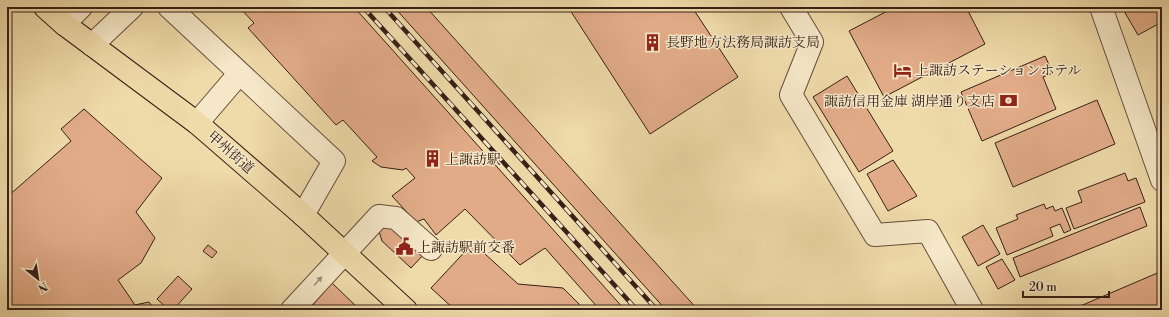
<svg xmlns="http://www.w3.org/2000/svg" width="1169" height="317" font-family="'Libre Bodoni','Noto Serif JP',serif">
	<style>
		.building { fill: #e1ab88; stroke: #362018 }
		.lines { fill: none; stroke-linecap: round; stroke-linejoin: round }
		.minor-casing { stroke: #644e3c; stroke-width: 24 }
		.highway-casing { stroke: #362018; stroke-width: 24 }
		.minor { stroke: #f5e7c7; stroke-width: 22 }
		.highway { stroke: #efdaa9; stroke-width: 22 }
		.rail-casing { stroke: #362018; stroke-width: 4.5 }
		.rail { stroke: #f5e7c7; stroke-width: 3; stroke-dasharray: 9; stroke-linecap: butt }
		.oneway { fill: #9f8d78 }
		.labels { text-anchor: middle; stroke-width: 3; stroke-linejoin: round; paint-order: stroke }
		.poi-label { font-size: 14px; fill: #362018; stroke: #f5e7c7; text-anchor: start }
		.street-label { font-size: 14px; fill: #362018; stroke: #f5e7c7 }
	</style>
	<rect width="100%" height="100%" fill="#efdaa9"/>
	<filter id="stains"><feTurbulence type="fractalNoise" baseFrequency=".005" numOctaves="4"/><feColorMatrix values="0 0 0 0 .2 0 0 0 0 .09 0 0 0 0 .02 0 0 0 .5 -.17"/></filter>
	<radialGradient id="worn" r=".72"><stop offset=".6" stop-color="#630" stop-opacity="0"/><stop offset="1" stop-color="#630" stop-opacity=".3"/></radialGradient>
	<!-- building -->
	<g class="building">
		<polygon points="239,7 354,7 625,310 600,310 545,248 520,265 465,209 436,235 424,219 416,222 392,196 415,178 406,168 403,170 381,167 372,161 377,157 343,120 336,125 248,28 254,23"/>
		<polygon points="394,7 426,7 698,310 666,310"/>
		<polygon points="568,7 692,7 738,77 650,134"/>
		<polygon points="895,7 966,7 985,44 884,97 849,31"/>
		<polygon points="1132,7 1162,7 1162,22 1138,35 1124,11"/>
		<polygon points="1045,56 1053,73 1043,77 1056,109 982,141 961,92"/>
		<polygon points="847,76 893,151 859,172 813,97"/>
		<polygon points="1097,100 1115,144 1013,187 995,143"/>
		<polygon points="84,109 162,178 136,212 155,238 141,263 118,280 135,305 149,302 155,310 7,310 7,197 71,141 61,129"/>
		<polygon points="893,160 917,196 888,211 867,174"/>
		<polygon points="1125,173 1128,181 1136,178 1145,202 1074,229 1066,208 1082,202 1078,191"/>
		<polygon points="1044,204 1046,209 1053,206 1055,211 1062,208 1071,230 1064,233 1060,224 1050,228 1053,236 1007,255 996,228 1018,219 1016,215"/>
		<polygon points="1140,207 1147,226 1020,277 1013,258"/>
		<polygon points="387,223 426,252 411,268 382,241 379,231"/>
		<polygon points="983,225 1000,254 978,266 962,237"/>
		<polygon points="473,243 518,284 563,288 585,310 455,310 431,288"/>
		<polygon points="208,245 217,252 212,258 203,251"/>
		<polygon points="1002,259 1015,280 998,289 986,267"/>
		<polygon points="1162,271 1162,310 1079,310 1078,307"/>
		<polygon points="178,276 192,289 173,310 169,310 157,299"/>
		<polygon points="332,283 357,307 354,310 312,310 310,308"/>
	</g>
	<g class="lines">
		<defs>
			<g id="minor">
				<polyline points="169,7 334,161 303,215"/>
				<polyline points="791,7 812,42 791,95 875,235 928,231 972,310"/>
				<polyline points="1101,7 1162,180"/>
				<polyline points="64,24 81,7"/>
				<polyline points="92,45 132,7"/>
				<polyline points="197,123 239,74"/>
				<polyline points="292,310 379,216 396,218 431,249"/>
			</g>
			<polyline id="highway" points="45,7 64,24 197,123 303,215 406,310"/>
		</defs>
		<!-- minor casing -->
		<use href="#minor" class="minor-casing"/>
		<!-- highway casing -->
		<use href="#highway" class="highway-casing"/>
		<!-- minor -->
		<use href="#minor" class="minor"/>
		<!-- highway -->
		<use href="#highway" class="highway"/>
		<defs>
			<g id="rail">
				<polyline points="363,7 637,310"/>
				<polyline points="384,7 657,310"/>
			</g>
		</defs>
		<!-- rail casing -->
		<use href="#rail" class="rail-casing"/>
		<!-- rail -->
		<use href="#rail" class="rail"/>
	</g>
	<!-- one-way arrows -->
	<defs><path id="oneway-solid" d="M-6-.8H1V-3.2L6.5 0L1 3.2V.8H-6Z"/></defs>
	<use class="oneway" href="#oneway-solid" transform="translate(318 281) rotate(-48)"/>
	<!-- icons -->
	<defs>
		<symbol id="building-bare" viewBox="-9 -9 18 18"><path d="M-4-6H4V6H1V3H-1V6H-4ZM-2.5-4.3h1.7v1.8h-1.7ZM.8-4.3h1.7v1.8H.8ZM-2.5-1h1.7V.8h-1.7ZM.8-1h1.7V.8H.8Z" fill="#8f2418" stroke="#f5e7c7" stroke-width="2.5" paint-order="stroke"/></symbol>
		<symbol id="hotel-bare" viewBox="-9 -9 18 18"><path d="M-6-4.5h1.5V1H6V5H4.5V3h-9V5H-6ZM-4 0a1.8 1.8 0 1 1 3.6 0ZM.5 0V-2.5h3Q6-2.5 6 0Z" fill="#8f2418" stroke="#f5e7c7" stroke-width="2.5" paint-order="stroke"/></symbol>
		<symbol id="bank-bare" viewBox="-9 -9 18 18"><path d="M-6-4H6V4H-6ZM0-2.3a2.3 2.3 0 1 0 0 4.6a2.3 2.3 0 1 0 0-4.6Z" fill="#8f2418" stroke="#f5e7c7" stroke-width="2.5" paint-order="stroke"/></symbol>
		<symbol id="civic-bare" viewBox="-9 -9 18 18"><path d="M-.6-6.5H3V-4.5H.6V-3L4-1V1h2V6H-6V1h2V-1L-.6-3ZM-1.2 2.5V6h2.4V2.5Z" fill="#8f2418" stroke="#f5e7c7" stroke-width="2.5" paint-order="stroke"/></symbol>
	</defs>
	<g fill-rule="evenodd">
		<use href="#building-bare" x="640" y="30" width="25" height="25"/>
		<use href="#hotel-bare" x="890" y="58" width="25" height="25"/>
		<use href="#bank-bare" x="996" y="88" width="25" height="25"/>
		<use href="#building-bare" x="420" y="146" width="25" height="25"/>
		<use href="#civic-bare" x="392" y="234" width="25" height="25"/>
	</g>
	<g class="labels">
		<!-- poi labels -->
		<g class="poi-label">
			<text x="666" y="47">長野地方法務局諏訪支局</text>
			<text x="915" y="75">上諏訪ステーションホテル</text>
			<text x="995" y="106" text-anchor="end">諏訪信用金庫 湖岸通り支店</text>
			<text x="445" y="164">上諏訪駅</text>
			<text x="417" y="252">上諏訪駅前交番</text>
		</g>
		<!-- street labels -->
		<g class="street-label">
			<text transform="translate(231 152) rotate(41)" y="5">甲州街道</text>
		</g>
	</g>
	<!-- margin -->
	<rect width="1169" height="317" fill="none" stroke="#efdaa9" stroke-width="24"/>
	<rect x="8" y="8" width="1153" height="301" fill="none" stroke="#362018" stroke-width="2"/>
	<rect x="12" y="12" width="1145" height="293" fill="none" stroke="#362018"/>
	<!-- north arrow -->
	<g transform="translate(38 279) rotate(150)" stroke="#f5e7c7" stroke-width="3" paint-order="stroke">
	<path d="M0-3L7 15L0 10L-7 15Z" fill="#362018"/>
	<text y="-6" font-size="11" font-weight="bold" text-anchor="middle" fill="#362018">N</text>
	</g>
	<!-- scale -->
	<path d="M1023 291v6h86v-6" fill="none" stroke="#362018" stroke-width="2"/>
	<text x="1029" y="291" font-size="12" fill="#362018" stroke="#f5e7c7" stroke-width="3" paint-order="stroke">20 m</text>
	<rect width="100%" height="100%" filter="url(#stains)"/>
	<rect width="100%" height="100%" fill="url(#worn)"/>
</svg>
